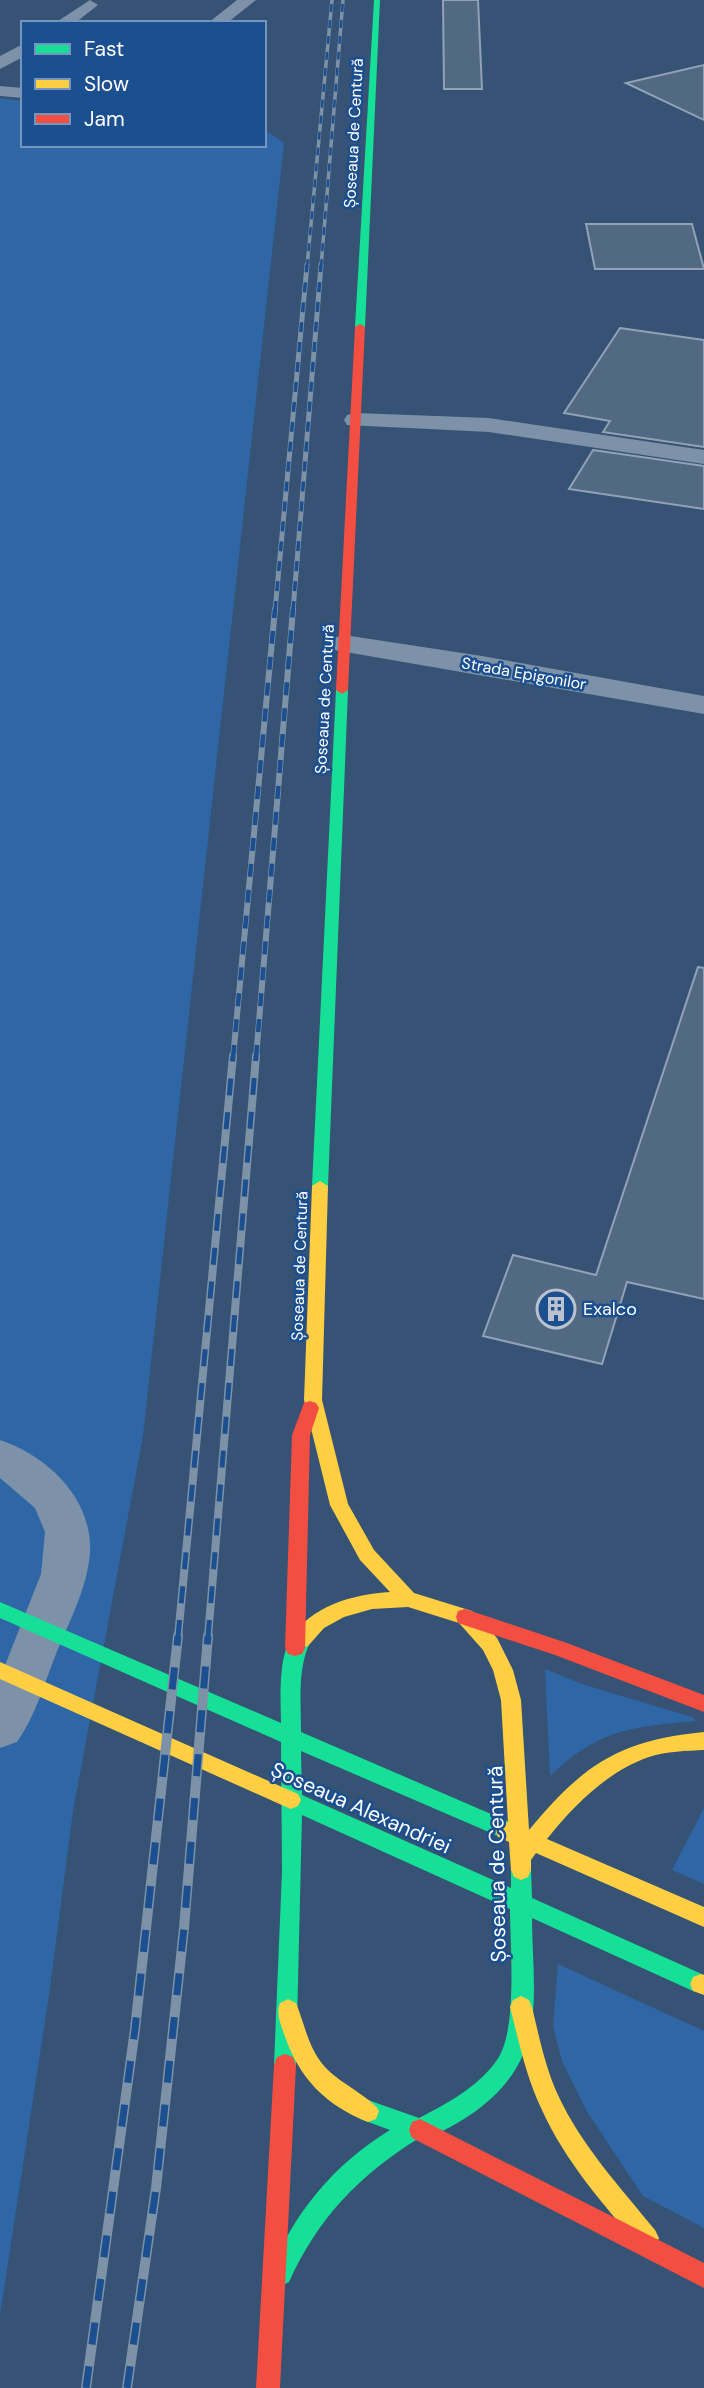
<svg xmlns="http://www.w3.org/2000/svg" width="704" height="2388" font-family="'DM Sans',sans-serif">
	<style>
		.green { fill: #2f66a5 }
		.building { fill: #526984; stroke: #92a2b6; stroke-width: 2 }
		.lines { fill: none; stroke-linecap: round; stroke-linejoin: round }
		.street { fill: #7d92a8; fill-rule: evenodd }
		.fast { fill: #16e098; fill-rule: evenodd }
		.slow { fill: #ffcf43; fill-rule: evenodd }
		.jam { fill: #f24e42; fill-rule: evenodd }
		.rail-far4-casing { stroke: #7e92a7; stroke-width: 3.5 }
		.rail-far3-casing { stroke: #7e92a7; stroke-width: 5 }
		.rail-far2-casing { stroke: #7e92a7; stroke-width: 6 }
		.rail-far1-casing { stroke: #7e92a7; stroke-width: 8 }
		.rail-casing { stroke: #7e92a7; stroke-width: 10 }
		.rail-far4 { stroke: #1b4f8f; stroke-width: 2.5; stroke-dasharray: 8; stroke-linecap: butt }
		.rail-far3 { stroke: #1b4f8f; stroke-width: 3.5; stroke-dasharray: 10; stroke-linecap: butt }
		.rail-far2 { stroke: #1b4f8f; stroke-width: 4.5; stroke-dasharray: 13; stroke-linecap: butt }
		.rail-far1 { stroke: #1b4f8f; stroke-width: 5; stroke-dasharray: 17; stroke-linecap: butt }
		.rail { stroke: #1b4f8f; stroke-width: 7; stroke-dasharray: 22; stroke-linecap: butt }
		.labels { text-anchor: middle; stroke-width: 5; stroke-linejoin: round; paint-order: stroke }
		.far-street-label { font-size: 16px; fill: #fff; stroke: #1b4f8f }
		.poi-label { font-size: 18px; fill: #fff; stroke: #1b4f8f; text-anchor: start }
		.near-street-label { font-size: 21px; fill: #fff; stroke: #1b4f8f }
	</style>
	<rect width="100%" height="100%" fill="#365274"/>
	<!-- green -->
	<g class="green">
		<polygon points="0,98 23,101 23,145 264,145 264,129 284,143 143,1436 73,1811 49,1995 0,2315"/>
		<path d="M545 1669 582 1684 692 1717 696 1721C631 1727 599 1729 550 1776Z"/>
		<polygon points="704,1808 704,1884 672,1870"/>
		<polygon points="558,1964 704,2031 704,2228 643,2196 586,2110 562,2061 553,2026"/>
	</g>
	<!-- building -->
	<g class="building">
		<polygon points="443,0 478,0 482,89 444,89"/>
		<polygon points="704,65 704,120 626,83"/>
		<polygon points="586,224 692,224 704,269 595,269"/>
		<polygon points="620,328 704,340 704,447 603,432 610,421 564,413"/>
		<polygon points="593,450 704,466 704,509 569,489"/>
		<polygon points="698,967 704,968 704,1299 627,1282 602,1364 483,1336 513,1255 596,1275"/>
	</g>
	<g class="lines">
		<!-- street -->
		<g class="street">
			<polygon points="90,0 98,5 75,23 55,23"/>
			<polygon points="237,0 256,0 227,23 208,23"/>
			<polygon points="23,44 23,57 0,69 0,56"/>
			<polygon points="0,86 23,88 23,98 0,96"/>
			<polygon points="356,413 489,418 704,450 704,464 489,432 347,425 344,420 347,415"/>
			<polygon points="344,635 482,656 704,696 704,714 334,650 330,644 334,638"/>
			<path d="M0 1440C48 1456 93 1499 90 1553 87 1589 69 1622 56 1654 44 1684 36 1715 17 1742L0 1748V1678L41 1574 45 1532 35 1508 0 1478Z"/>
		</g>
		<!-- fast -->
		<g class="fast">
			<polygon points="374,0 380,0 365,327 360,330 355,327"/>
			<polygon points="342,686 348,690 328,1186 320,1191 312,1186 336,690"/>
			<path d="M0 1602 281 1723C281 1705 275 1623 308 1634L311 1640C297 1668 301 1701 301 1732L512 1823 515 1830 512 1837 505 1839 301 1751 302 1795 511 1888V1870L514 1863 521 1860 528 1863 531 1870 532 1898 704 1975V1993L693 1991 532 1918C532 1955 538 2002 529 2037 516 2090 468 2122 420 2141L416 2140C358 2176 317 2220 289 2282L281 2286 273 2282 269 2274C294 2213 333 2165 390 2130L360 2119 357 2111 360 2103 368 2100 419 2118C448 2103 478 2087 497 2060 518 2030 510 1946 510 1909L302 1815 296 2065 293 2073 285 2076 277 2073 274 2065 282 1871 281 1742 0 1618Z"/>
		</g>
		<!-- slow -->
		<g class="slow">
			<path d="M320 1181 328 1186 322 1400 348 1504 374 1550 414 1593 472 1611 497 1638 513 1670 521 1700 529 1830C583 1765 619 1740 704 1732V1750C686 1751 667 1751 649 1757 608 1771 574 1805 547 1839L704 1907V1927L536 1853 531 1860V1870L528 1877 521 1880 514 1877 511 1870 509 1842 498 1837 495 1830 498 1823 508 1822 501 1700 493 1670 483 1650 459 1623 408 1607 372 1609 344 1617 324 1628 308 1646 301 1648 294 1646 291 1640C308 1606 355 1594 390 1592L360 1560 330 1505 304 1400 312 1186Z"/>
			<polygon points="0,1662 298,1794 301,1800 298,1806 291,1809 284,1806 0,1679"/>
			<polygon points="701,1974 704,1975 704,1995 693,1991 690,1984 693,1977"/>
			<path d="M521 1996 529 2000 532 2007C539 2036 545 2067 558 2095 581 2145 620 2187 655 2230L659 2238 655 2246 647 2250 639 2246C603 2204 565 2161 542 2110 526 2077 519 2042 510 2007L513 2000Z"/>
			<path d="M288 1999 296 2003C305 2025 308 2048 325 2067 338 2082 375 2100 379 2111L376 2119 368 2122C325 2105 299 2078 284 2034 280 2023 276 2013 280 2003Z"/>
		</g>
		<!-- jam -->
		<g class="jam">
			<polygon points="360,324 365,327 348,690 342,694 336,690 355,327"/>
			<polygon points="310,1401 316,1403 319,1408 310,1435 305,1648 302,1654 295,1656 288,1654 285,1648 292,1435 304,1403"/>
			<polygon points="465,1609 567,1643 704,1695 704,1712 555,1655 458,1623 456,1617 458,1611"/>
			<polygon points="285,2054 293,2057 296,2065 280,2388 256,2388 274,2065 277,2057"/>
			<polygon points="420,2119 704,2263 704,2288 412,2138 409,2130 412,2122"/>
		</g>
		<defs>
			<g id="rail-far4">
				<polyline points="307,267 332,0"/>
				<polyline points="321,267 343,0"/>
			</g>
			<g id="rail-far3">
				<polyline points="275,611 307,265"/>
				<polyline points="293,611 321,265"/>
			</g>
			<g id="rail-far2">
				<polyline points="233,1058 275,609"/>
				<polyline points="256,1058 293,609"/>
			</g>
			<g id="rail-far1">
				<polyline points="178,1637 233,1056"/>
				<polyline points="208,1637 256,1056"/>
			</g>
			<g id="rail">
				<polyline points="86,2388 135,2029 178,1636"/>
				<polyline points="127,2388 156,2188 184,1928 208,1636"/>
			</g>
		</defs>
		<!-- rail-far4 casing -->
		<use href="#rail-far4" class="rail-far4-casing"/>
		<!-- rail-far3 casing -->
		<use href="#rail-far3" class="rail-far3-casing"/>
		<!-- rail-far2 casing -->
		<use href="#rail-far2" class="rail-far2-casing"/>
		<!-- rail-far1 casing -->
		<use href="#rail-far1" class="rail-far1-casing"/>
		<!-- rail casing -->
		<use href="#rail" class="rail-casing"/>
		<!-- rail-far4 -->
		<use href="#rail-far4" class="rail-far4"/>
		<!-- rail-far3 -->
		<use href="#rail-far3" class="rail-far3"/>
		<!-- rail-far2 -->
		<use href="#rail-far2" class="rail-far2"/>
		<!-- rail-far1 -->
		<use href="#rail-far1" class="rail-far1"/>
		<!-- rail -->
		<use href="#rail" class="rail"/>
	</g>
	<!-- icons -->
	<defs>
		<symbol id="building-ring" viewBox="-11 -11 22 22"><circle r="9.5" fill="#1b4f8f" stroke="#b9c2ce" stroke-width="1.5"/><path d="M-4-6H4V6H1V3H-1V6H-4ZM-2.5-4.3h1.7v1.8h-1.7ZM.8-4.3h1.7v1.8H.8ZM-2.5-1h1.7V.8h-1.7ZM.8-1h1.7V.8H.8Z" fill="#b9c2ce"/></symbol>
	</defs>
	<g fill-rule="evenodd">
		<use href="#building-ring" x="534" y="1287" width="44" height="44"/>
	</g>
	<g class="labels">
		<!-- far-street labels -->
		<g class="far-street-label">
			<text transform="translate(353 133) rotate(-87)" y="6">Șoseaua de Centură</text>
			<text transform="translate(524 673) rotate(10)" y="6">Strada Epigonilor</text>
			<text transform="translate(324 699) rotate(-87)" y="6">Șoseaua de Centură</text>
			<text transform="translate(299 1266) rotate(-88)" y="6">Șoseaua de Centură</text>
		</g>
		<!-- poi labels -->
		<g class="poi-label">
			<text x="583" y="1315">Exalco</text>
		</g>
		<!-- near-street labels -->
		<g class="near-street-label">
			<text transform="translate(361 1808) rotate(24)" y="7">Șoseaua Alexandriei</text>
			<text transform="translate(497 1864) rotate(-91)" y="7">Șoseaua de Centură</text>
		</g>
	</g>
	<!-- legend -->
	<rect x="21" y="21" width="245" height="126" fill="#1b4f8f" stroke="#7695bc" stroke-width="2"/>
	<rect x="35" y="44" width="35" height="10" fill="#16e098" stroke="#7695bc" stroke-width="2"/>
	<text x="84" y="56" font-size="21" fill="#ffffff">Fast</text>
	<rect x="35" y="79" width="35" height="10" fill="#ffcf43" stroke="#7695bc" stroke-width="2"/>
	<text x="84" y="91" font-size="21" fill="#ffffff">Slow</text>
	<rect x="35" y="114" width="35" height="10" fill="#f24e42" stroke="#7695bc" stroke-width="2"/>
	<text x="84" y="126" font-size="21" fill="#ffffff">Jam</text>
</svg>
